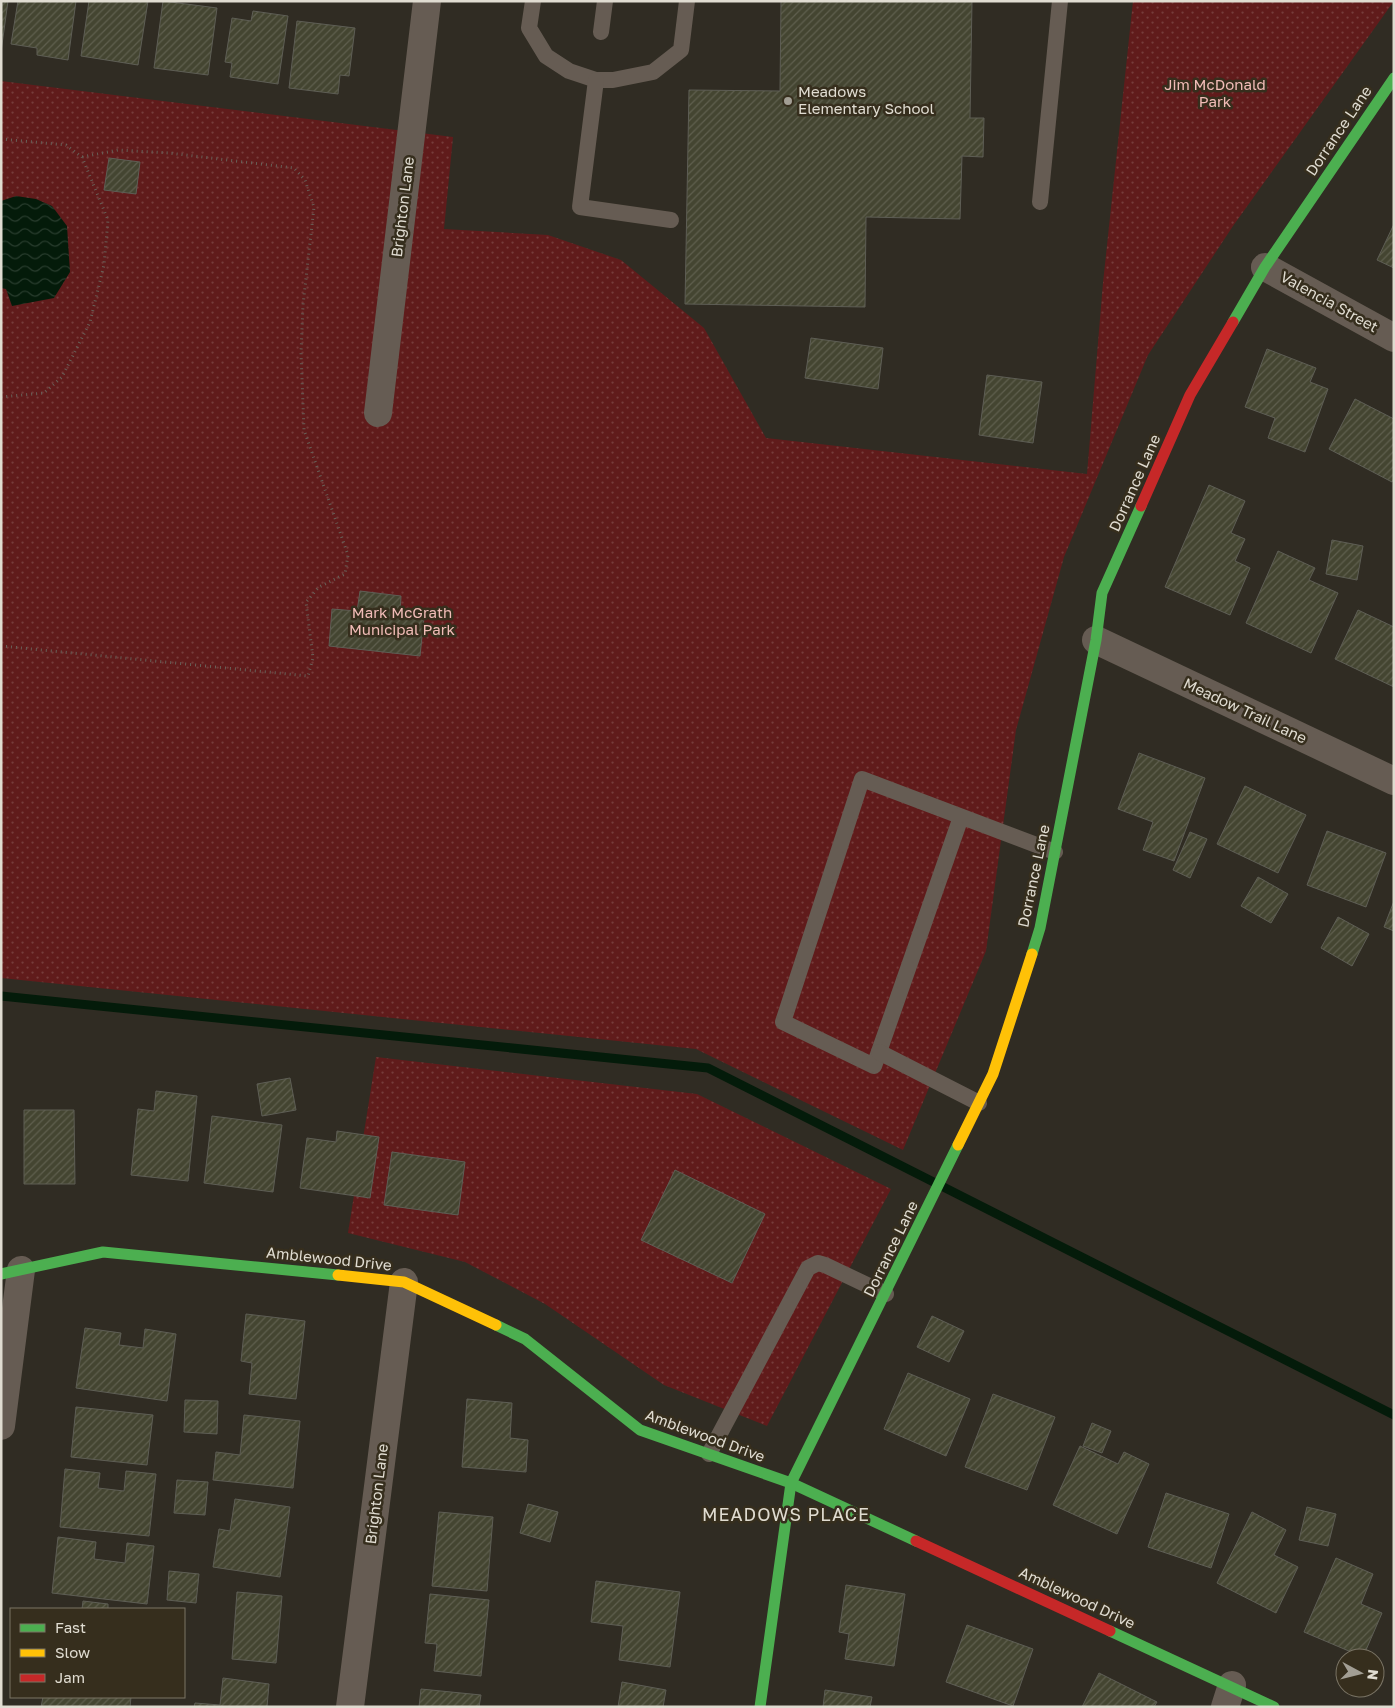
<svg xmlns="http://www.w3.org/2000/svg" width="1395" height="1708" font-family="'Golos Text',sans-serif">
	<style>
		.green { fill: url(#green-dots) }
		.water { fill: url(#water-waves) }
		.lines { fill: none; stroke-linecap: round; stroke-linejoin: round }
		.stream { stroke: #041b0a; stroke-width: 9 }
		.building { fill: url(#building-hatch); stroke: #5e5e55 }
		.path { stroke: #686159; stroke-width: 3; stroke-dasharray: 1 4; stroke-linecap: butt }
		.lane { stroke: #665c53; stroke-width: 16 }
		.street { stroke: #665c53; stroke-width: 28 }
		.fast { stroke: #4caf50; stroke-width: 11 }
		.slow { stroke: #ffc107; stroke-width: 11 }
		.jam { stroke: #c62828; stroke-width: 11 }
		.poi-dot { fill: #a29e94; stroke: #362e1d; stroke-width: 2 }
		.labels { text-anchor: middle; stroke-width: 5; stroke-linejoin: round; paint-order: stroke }
		.park-label { font-size: 15px; fill: #f1bcb7; stroke: #362e1d }
		.poi-label { font-size: 15px; fill: #e0dcd1; stroke: #362e1d; text-anchor: start }
		.street-label { font-size: 15px; fill: #e0dcd1; stroke: #362e1d }
		.quarter-label { font-size: 18px; letter-spacing: 1px; fill: #e0dcd1; stroke: #362e1d }
	</style>
	<defs>
		<pattern id="green-dots" width="8" height="8" patternUnits="userSpaceOnUse" patternTransform="scale(1.25)"><rect width="8" height="8" fill="#601b1b"/><path d="M2 2h.1M6 6h.1" fill="none" stroke="#763c3b" stroke-width="1.8" stroke-linecap="round"/></pattern>
		<pattern id="water-waves" width="16" height="10" patternUnits="userSpaceOnUse" patternTransform="scale(1.25)"><rect width="16" height="10" fill="#041b0a"/><path d="M0 5q4-4 8 0t8 0" fill="none" stroke="#283c2d"/></pattern>
		<pattern id="building-hatch" width="6" height="6" patternUnits="userSpaceOnUse" patternTransform="scale(1.25)"><rect width="6" height="6" fill="#444531"/><path d="M-1 1l2-2M0 6l6-6M5 7l2-2" fill="none" stroke="#5f5f4e"/></pattern>
	</defs>
	<rect width="100%" height="100%" fill="#302c23"/>
	<!-- green -->
	<g class="green">
		<polygon points="1133,1 1394,1 1233,226 1148,355 1064,557 1016,730 986,951 903,1150 696,1049 1,978 1,81 453,137 444,229 548,235 621,260 704,328 766,438 1087,474 1103,283"/>
		<polygon points="376,1057 697,1094 891,1189 767,1426 664,1385 545,1304 465,1262 348,1233"/>
	</g>
	<!-- water -->
	<polygon class="water" points="16,196 36,199 52,206 67,226 70,272 54,298 12,306 6,289 1,288 1,201"/>
	<g class="lines">
		<!-- stream -->
		<polyline class="stream" points="1,996 708,1068 1394,1415"/>
	</g>
	<!-- building -->
	<g class="building">
		<polygon points="1,1 8,1 1,52"/>
		<polygon points="18,1 76,1 68,60 37,55 37,48 11,44"/>
		<polygon points="89,1 148,1 138,65 81,56"/>
		<polygon points="163,1 217,8 208,75 154,68"/>
		<polygon points="781,1 972,1 970,118 984,118 983,157 962,156 960,219 866,217 865,307 685,304 689,90 780,91"/>
		<polygon points="253,11 288,16 278,84 230,77 232,63 225,62 232,18 251,21"/>
		<polygon points="297,21 355,28 349,76 340,75 338,94 289,88"/>
		<polygon points="109,158 140,162 136,194 104,190"/>
		<polygon points="1394,224 1394,268 1377,260"/>
		<polygon points="811,338 883,348 878,389 805,378"/>
		<polygon points="1267,349 1316,368 1310,382 1328,389 1305,452 1268,438 1275,418 1245,407"/>
		<polygon points="987,375 1042,382 1033,443 979,435"/>
		<polygon points="1355,399 1394,419 1394,478 1392,482 1329,449"/>
		<polygon points="1209,485 1245,501 1231,533 1245,539 1235,561 1250,568 1230,615 1165,587"/>
		<polygon points="1332,540 1363,546 1357,580 1326,574"/>
		<polygon points="1278,551 1315,568 1309,580 1338,593 1311,653 1246,623"/>
		<polygon points="360,591 401,596 400,616 424,618 420,656 329,646 332,609 357,611"/>
		<polygon points="1358,610 1394,627 1394,687 1335,659"/>
		<polygon points="1139,753 1205,778 1174,861 1143,850 1153,822 1118,809"/>
		<polygon points="1245,786 1306,815 1278,873 1217,844"/>
		<polygon points="1327,831 1386,853 1366,907 1307,885"/>
		<polygon points="1190,832 1207,839 1190,878 1173,870"/>
		<polygon points="1258,877 1288,894 1271,923 1241,906"/>
		<polygon points="1394,901 1394,931 1384,927"/>
		<polygon points="1338,917 1369,934 1352,966 1321,948"/>
		<polygon points="290,1078 296,1110 262,1116 257,1084"/>
		<polygon points="156,1091 197,1096 188,1181 131,1175 138,1109 154,1111"/>
		<polygon points="24,1110 74,1110 75,1184 24,1184"/>
		<polygon points="212,1116 282,1125 273,1192 204,1183"/>
		<polygon points="337,1131 379,1137 370,1198 300,1188 307,1138 336,1142"/>
		<polygon points="392,1152 465,1162 458,1215 384,1205"/>
		<polygon points="675,1170 765,1214 732,1283 641,1240"/>
		<polygon points="246,1314 305,1321 296,1399 249,1394 252,1363 241,1361"/>
		<polygon points="932,1316 964,1331 949,1362 917,1347"/>
		<polygon points="85,1328 121,1333 119,1345 143,1348 145,1329 176,1334 167,1401 76,1388"/>
		<polygon points="908,1373 970,1399 946,1456 884,1429"/>
		<polygon points="993,1394 1055,1417 1027,1490 965,1467"/>
		<polygon points="467,1399 512,1403 510,1438 528,1440 526,1472 462,1467"/>
		<polygon points="185,1400 218,1401 217,1434 184,1432"/>
		<polygon points="76,1407 153,1415 147,1465 71,1457"/>
		<polygon points="244,1415 300,1421 293,1488 213,1480 216,1452 240,1455"/>
		<polygon points="1092,1423 1111,1431 1102,1453 1083,1446"/>
		<polygon points="1080,1446 1118,1464 1124,1452 1149,1464 1117,1534 1053,1505"/>
		<polygon points="65,1469 100,1473 98,1488 124,1491 126,1471 156,1474 149,1536 60,1527"/>
		<polygon points="177,1480 208,1482 205,1515 174,1513"/>
		<polygon points="1166,1493 1229,1514 1211,1568 1148,1547"/>
		<polygon points="235,1499 290,1507 280,1577 213,1567 219,1529 230,1531"/>
		<polygon points="528,1504 558,1512 550,1542 520,1533"/>
		<polygon points="1307,1507 1336,1514 1328,1546 1299,1540"/>
		<polygon points="439,1512 493,1517 487,1591 432,1586"/>
		<polygon points="1252,1512 1286,1530 1274,1555 1298,1567 1276,1613 1217,1583"/>
		<polygon points="58,1537 96,1542 94,1559 125,1563 127,1543 154,1546 147,1604 52,1593"/>
		<polygon points="1336,1558 1373,1574 1361,1604 1382,1613 1363,1657 1304,1632"/>
		<polygon points="169,1571 199,1574 196,1603 167,1600"/>
		<polygon points="596,1581 680,1592 670,1667 619,1660 623,1626 591,1622"/>
		<polygon points="846,1585 905,1594 894,1666 845,1659 849,1634 839,1632"/>
		<polygon points="237,1592 282,1596 276,1663 232,1659"/>
		<polygon points="430,1594 489,1600 481,1676 434,1671 437,1644 425,1643"/>
		<polygon points="83,1601 108,1604 108,1609 82,1609"/>
		<polygon points="967,1625 1033,1649 1013,1706 946,1682"/>
		<polygon points="1099,1673 1157,1702 1154,1707 1082,1707"/>
		<polygon points="223,1678 269,1684 267,1707 194,1707 195,1703 220,1705"/>
		<polygon points="622,1682 666,1690 663,1707 618,1707"/>
		<polygon points="421,1689 481,1695 479,1707 419,1707"/>
		<polygon points="825,1690 872,1697 870,1707 823,1707"/>
		<polygon points="43,1697 131,1697 130,1707 41,1707"/>
	</g>
	<g class="lines">
		<!-- path -->
		<g class="path">
			<polyline points="1,139 66,145 82,157 108,220 104,265 90,322 62,377 44,393 1,397"/>
			<polyline points="1,646 308,676 313,658 306,602 319,587 345,574 348,555 304,430 301,353 303,305 314,207 305,180 294,168 169,153 118,150 82,157"/>
		</g>
		<!-- lane -->
		<g class="lane">
			<polyline points="533,1 529,28 546,56 569,71 596,80 613,80 653,72 681,50 687,1"/>
			<polyline points="601,32 605,1"/>
			<polyline points="596,80 580,207 671,220"/>
			<polyline points="1040,202 1060,1"/>
			<polyline points="961,817 874,1066 783,1022 862,779 1055,852"/>
			<polyline points="879,1052 979,1103"/>
			<polyline points="709,1454 808,1268 818,1263 825,1265 886,1294"/>
		</g>
		<!-- street -->
		<g class="street">
			<polyline points="1265,267 1394,338"/>
			<polyline points="378,413 427,1"/>
			<polyline points="1096,640 1394,781"/>
			<polyline points="1,1426 21,1270"/>
			<polyline points="350,1707 404,1282"/>
			<polyline points="1225,1707 1232,1685"/>
		</g>
		<!-- fast -->
		<g class="fast">
			<polyline points="1233,322 1265,267 1394,78"/>
			<polyline points="1032,954 1040,928 1096,640 1102,593 1141,506"/>
			<polyline points="1,1274 103,1252 338,1275"/>
			<polyline points="496,1325 525,1339 640,1430 791,1483 916,1541"/>
			<polyline points="1110,1631 1274,1707"/>
			<polyline points="760,1707 791,1483 958,1145"/>
		</g>
		<!-- slow -->
		<g class="slow">
			<polyline points="958,1145 993,1074 1032,954"/>
			<polyline points="338,1275 404,1282 496,1325"/>
		</g>
		<!-- jam -->
		<g class="jam">
			<polyline points="1141,506 1190,395 1233,322"/>
			<polyline points="916,1541 1110,1631"/>
		</g>
	</g>
	<!-- markers -->
	<circle class="poi-dot" cx="788" cy="101" r="5"/>
	<g class="labels">
		<!-- park labels -->
		<g class="park-label">
			<text x="1215" y="90">Jim McDonald<tspan x="1215" dy="17">Park</tspan></text>
			<text x="402" y="618">Mark McGrath<tspan x="402" dy="17">Municipal Park</tspan></text>
		</g>
		<!-- poi labels -->
		<g class="poi-label">
			<text x="798" y="97">Meadows<tspan x="798" dy="17">Elementary School</tspan></text>
		</g>
		<!-- street labels -->
		<g class="street-label">
			<text transform="translate(1339 131) rotate(-56)" y="5">Dorrance Lane</text>
			<text transform="translate(403 207) rotate(-83)" y="5">Brighton Lane</text>
			<text transform="translate(1329 302) rotate(29)" y="5">Valencia Street</text>
			<text transform="translate(1135 483) rotate(-66)" y="5">Dorrance Lane</text>
			<text transform="translate(1245 711) rotate(25)" y="5">Meadow Trail Lane</text>
			<text transform="translate(1034 876) rotate(-78)" y="5">Dorrance Lane</text>
			<text transform="translate(891 1249) rotate(-64)" y="5">Dorrance Lane</text>
			<text transform="translate(329 1259) rotate(6)" y="5">Amblewood Drive</text>
			<text transform="translate(705 1436) rotate(20)" y="5">Amblewood Drive</text>
			<text transform="translate(377 1494) rotate(-83)" y="5">Brighton Lane</text>
			<text transform="translate(1077 1598) rotate(25)" y="5">Amblewood Drive</text>
		</g>
		<!-- quarter labels -->
		<g class="quarter-label">
			<text x="786" y="1521">MEADOWS PLACE</text>
		</g>
	</g>
	<!-- border -->
	<rect width="1395" height="1708" fill="none" stroke="#e0dcd1" stroke-width="5"/>
	<!-- legend -->
	<rect x="10" y="1608" width="175" height="90" fill="#362e1d" stroke="#7a7465"/>
	<rect x="20" y="1624" width="25" height="8" fill="#4caf50" stroke="#7a7465"/>
	<text x="55" y="1633" font-size="15" fill="#e0dcd1">Fast</text>
	<rect x="20" y="1649" width="25" height="8" fill="#ffc107" stroke="#7a7465"/>
	<text x="55" y="1658" font-size="15" fill="#e0dcd1">Slow</text>
	<rect x="20" y="1674" width="25" height="8" fill="#c62828" stroke="#7a7465"/>
	<text x="55" y="1683" font-size="15" fill="#e0dcd1">Jam</text>
	<!-- north arrow -->
	<g transform="translate(1360 1673) rotate(97)"><circle r="24" fill="#362e1d" stroke="#7a7465"/>
	<path d="M0-4L9 19L0 12L-9 19Z" fill="#a29e94"/>
	<text y="-8" font-size="14" font-weight="bold" text-anchor="middle" fill="#e0dcd1">N</text>
	</g>
</svg>
